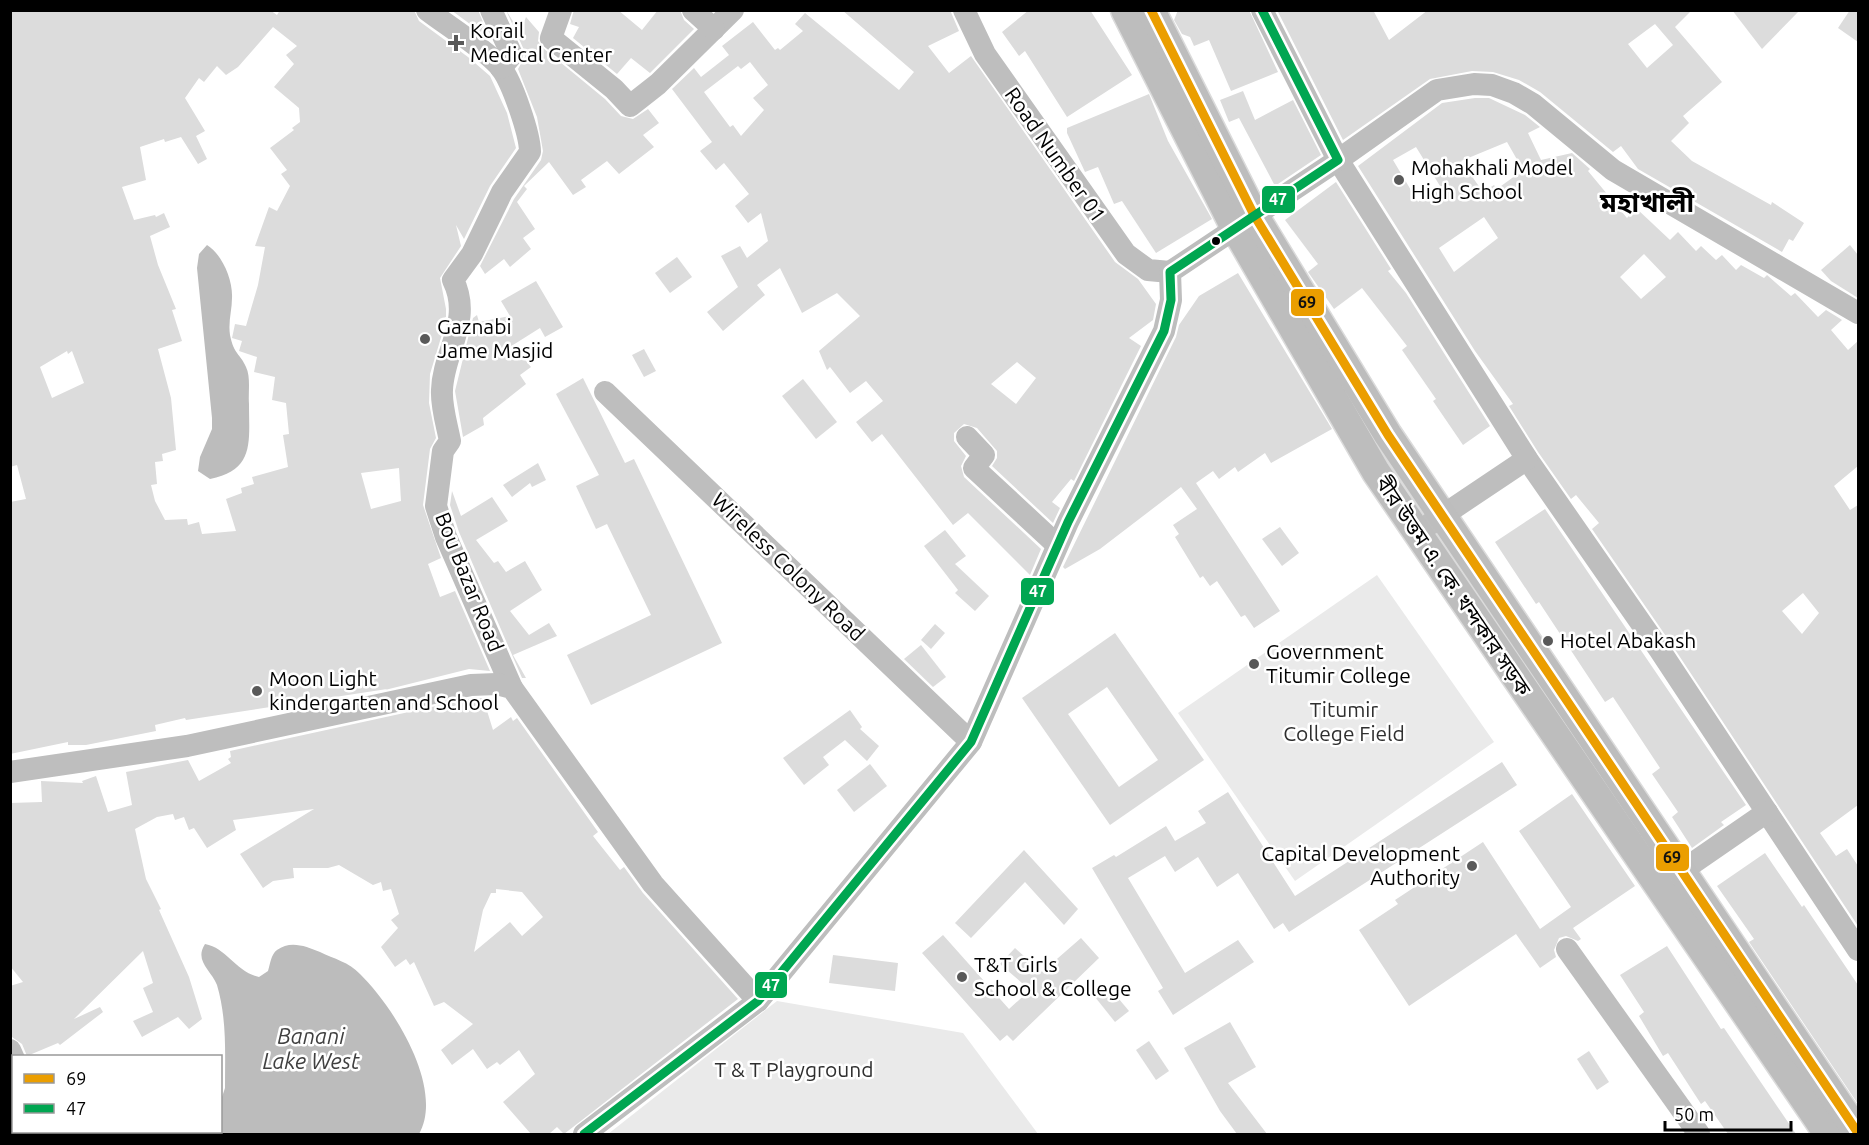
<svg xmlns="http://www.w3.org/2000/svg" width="1869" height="1145" font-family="Ubuntu,'Noto Sans Bengali',sans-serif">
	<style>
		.green { fill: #eaeaea }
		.water { fill: #bcbcbc }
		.building { fill: #dcdcdc; fill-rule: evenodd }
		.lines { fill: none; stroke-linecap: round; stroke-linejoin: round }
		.major-casing { stroke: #dbdbdb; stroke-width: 31 }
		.minor { stroke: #bebebe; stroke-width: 22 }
		.major { stroke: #bdbdbd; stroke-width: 28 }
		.bus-1-casing { stroke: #fff; stroke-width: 14 }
		.bus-2-casing { stroke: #fff; stroke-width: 14 }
		.bus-1 { stroke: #eb9e00; stroke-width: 9 }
		.bus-2 { stroke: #00a651; stroke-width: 9 }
		.poi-dot { fill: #595959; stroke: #fff; stroke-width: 2 }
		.bus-dot { fill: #000; stroke: #fff; stroke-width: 2 }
		.labels { text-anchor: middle; stroke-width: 5; stroke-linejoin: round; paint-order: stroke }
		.poi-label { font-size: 21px; fill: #000; stroke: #fff; text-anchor: start }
		.street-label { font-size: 21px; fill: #000; stroke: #fff }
		.park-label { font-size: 21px; fill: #2f2f2f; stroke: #fff }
		.water-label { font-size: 22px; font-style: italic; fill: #404040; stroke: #fff }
		.district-label { font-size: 27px; font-weight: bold; fill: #000; stroke: #fff }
		.line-badge { stroke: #fff; stroke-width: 2 }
		.badge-label { font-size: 16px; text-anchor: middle; font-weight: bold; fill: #fff }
		.pale-badge-label { font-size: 16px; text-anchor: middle; font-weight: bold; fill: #111 }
	</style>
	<rect width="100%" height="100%" fill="#fff"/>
	<!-- green -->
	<g class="green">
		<polygon points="1377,575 1494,742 1295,881 1178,713"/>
		<polygon points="777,1001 963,1033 1038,1134 608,1134"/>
	</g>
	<!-- water -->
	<g class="water">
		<path d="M207 245C222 254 233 280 232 298 232 310 228 322 230 335 234 355 240 353 246 367 251 377 248 393 249 404 249 442 255 470 210 479L198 471 200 457 212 429V418L197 268 199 254Z"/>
		<path d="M205 944C227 948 236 972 259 977L268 971C270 965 271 954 277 950 290 940 306 946 320 952 334 959 349 962 360 974 393 1006 445 1088 419 1134H87L91 1132H220L221 1100 225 1088C225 1053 227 1019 217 985 211 970 194 961 205 944Z"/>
	</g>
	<!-- building -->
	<g class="building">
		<path d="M10 10H270L277 15 280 10H414L419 21 468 57 490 76 507 113 516 148 490 186 464 239 456 225 461 246 440 278 446 309V317L437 323 443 331 430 374 429 403 436 438 430 449 423 505 441 558 428 564 440 597 455 591 490 671 469 669 385 690 387 689 186 720 185 718 155 725 156 731 86 745H68V742L10 754V502L26 499 17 465 10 467ZM273 27 297 46 286 55 294 64 274 87 299 108 300 122 292 128 294 130 270 148 287 170 281 174 290 186 277 211 269 207 255 246 265 247 258 285 246 326 235 324 232 338 242 341 239 351 257 357 254 372 275 377 272 400 286 403 289 434 283 435 288 467 252 477 254 484 241 488 242 493 226 499 236 531 202 534 199 522 188 525 187 519 165 520 155 501 151 485 157 484 155 462 163 461 162 454 176 450 171 398 158 349 182 341 172 310 176 309 158 265 150 236 170 227 164 213 156 217 155 215 134 220 122 187 146 180 140 147 164 139 165 142 181 137 198 164 207 159 196 136 205 131 185 98 199 78 204 82 217 66 226 75 238 67ZM67 351 68 354 72 351 84 383 52 398 40 367ZM399 468 401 501 371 509 361 473Z"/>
		<polygon points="451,10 478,10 490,39 474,27"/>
		<polygon points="506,10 520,33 526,17 539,32 538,41 543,48 605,99 621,116 633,119 648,109 659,123 643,135 654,147 619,174 607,161 581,180 586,187 573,195 549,162 524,186 527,189 517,202 535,229 523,238 531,249 510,267 504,259 485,274 480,266 514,199 541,160 543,151 537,117 518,69 525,57 524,50"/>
		<polygon points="574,10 618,10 642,30 658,10 680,10 684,20 694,29 650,73 631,58 617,74 573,38 579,27 570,24"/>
		<path d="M842 10H950L959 31 928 46 949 73 971 56 1115 262 1138 279 1156 304 1153 320 1129 338 1141 346 1074 481 1071 479 1052 502 1060 508 1053 523 992 466 997 458V451L977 428 964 424 954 433V441L966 456 961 466 964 477 1041 549 1030 575 968 513 953 525 882 434 872 442 856 422 883 401 866 381 850 393 830 367 827 370 819 351 860 316 837 293 802 313 780 268 757 285 765 295 723 331 707 312 738 287 721 256 740 246 747 258 768 241 761 213 748 223 735 206 749 194 724 163 716 170 700 151 712 142 672 89 694 68 701 77 729 55 722 46 753 22 775 50 778 48 780 50 803 31 795 24 805 13 899 90 914 72ZM750 62 768 85 753 98 764 110 741 136 733 125 730 127 704 92 738 66 741 69ZM1017 362 1036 378 1016 404 991 384Z"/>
		<polygon points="1029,10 1090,10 1132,75 1067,117 1025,51 1019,56 1002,32"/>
		<polygon points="1178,10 1249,10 1278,72 1231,91 1209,40 1194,46 1190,37 1182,34 1174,20"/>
		<path d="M1277 10H1373L1389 40 1428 10H1692L1675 27 1722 82 1683 116 1689 123 1671 141 1692 161 1771 205 1772 202 1804 223 1793 241 1789 239 1782 252 1638 169 1621 146 1613 152 1540 92 1519 80 1493 72 1472 71 1430 79 1343 140ZM1655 24 1673 45 1647 68 1628 44Z"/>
		<polygon points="1732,10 1800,10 1762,49"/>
		<polygon points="1850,10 1858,10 1858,42 1838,28"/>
		<polygon points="1243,91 1255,120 1293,100 1321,155 1275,186 1239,118 1229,122 1220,100"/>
		<polygon points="1149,94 1168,141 1212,219 1156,253 1122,201 1114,204 1098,167 1085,172 1067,133 1067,128"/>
		<path d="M1475 98H1489L1525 115 1540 127 1528 133 1541 160 1572 153 1590 169 1588 171 1627 218 1636 208 1670 240 1678 232 1696 251 1701 246 1716 260 1722 255 1736 270 1741 265 1764 278 1767 275 1791 296 1795 293 1818 317 1826 310 1839 318 1842 320 1831 330 1848 350 1858 341V466L1834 486 1850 510 1858 505V805L1820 833 1836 856 1847 849 1858 866V926L1670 642 1592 529 1599 523 1576 495 1571 499 1538 452 1509 406 1513 404 1475 351 1358 166 1442 103ZM1507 142 1523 170 1497 189 1494 185 1483 192 1461 161ZM1416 147 1440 186 1418 202 1393 160ZM1484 217 1498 238 1454 272 1439 248ZM1644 254 1666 277 1641 299 1620 277ZM1803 593 1819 613 1802 634 1782 611Z"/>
		<polygon points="1336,182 1391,269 1388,271 1406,293 1490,426 1463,445 1433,401 1436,399 1402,350 1407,346 1362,288 1334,309 1308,272 1318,264 1285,220"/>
		<polygon points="1850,245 1858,255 1858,298 1831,281 1821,270"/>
		<polygon points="677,257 692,277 670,293 655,273"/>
		<polygon points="1238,273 1332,429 1271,463 1265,453 1238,472 1235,467 1219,479 1213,471 1196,483 1280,611 1254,628 1245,615 1241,617 1217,581 1210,586 1203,576 1200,578 1175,537 1179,534 1173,525 1197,509 1181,487 1100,549 1065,569 1063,567 1176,337 1179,325 1199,296"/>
		<polygon points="536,281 563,327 545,337 540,328 513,345 531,367 520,375 526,384 483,418 484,425 463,437 455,391 473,318 477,315 479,322 510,316 501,301"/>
		<polygon points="644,349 656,371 644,377 632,355"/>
		<polygon points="583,378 625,463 634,459 722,643 591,705 567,655 651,615 607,524 596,529 576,486 599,475 556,394"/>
		<polygon points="803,379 837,422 816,439 782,396"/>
		<polygon points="538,463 546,480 532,487 530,483 512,497 503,485"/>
		<polygon points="452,491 461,516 492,497 508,521 476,540 494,563 498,561 506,572 525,561 542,590 510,611 529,635 549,623 557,636 513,655 526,678 522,678 459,532 450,505"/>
		<polygon points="1545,509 1746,805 1721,822 1724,825 1692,848 1672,817 1678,812 1652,774 1660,768 1613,697 1605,702 1539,602 1536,604 1495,542"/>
		<polygon points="1280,527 1299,553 1282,566 1262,539"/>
		<polygon points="945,530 966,556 955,564 989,596 975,611 955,593 958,590 924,546"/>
		<polygon points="935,624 945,633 931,649 921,640"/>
		<path d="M1115 633 1204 760 1110 825 1022 698ZM1107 687 1158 760 1119 787 1068 714Z"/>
		<polygon points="921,645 946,677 933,687 904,659"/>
		<path d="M473 698H483L493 730 511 717 513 721 517 718 598 832 593 836 620 870 624 867 643 893 738 999 564 1134 557 1127 549 1134H531L503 1102 535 1074 519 1050 500 1065 497 1062 487 1069 473 1049 452 1065 441 1050 473 1024 444 1002 434 1006 414 962 410 965 406 959 395 967 381 947 398 928 391 920 399 914 391 889 383 891 381 882 373 885 339 865 328 868H293L294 878 273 881 263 888 240 854 314 809 233 820 236 830 207 848 194 828 189 830 184 817 175 820 173 814 157 817 135 829 146 879 161 909 159 910 189 977 202 1019 189 1029 178 1017 142 1037 133 1021 153 1012 143 988 153 983 143 951 74 1019 100 1007 103 1012 60 1045 58 1043 27 1056 22 1044 12 1037 10 986 23 982 10 966V803L42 802 41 781 83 783 82 781 96 776 108 812 132 805 126 772 188 760 199 781 231 763 228 759 231 757 230 751ZM496 889 522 892 543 917 522 936 510 922 474 952 483 910 491 893H496Z"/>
		<polygon points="850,710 862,727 860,729 879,746 867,761 845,740 823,757 829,765 804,785 783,758"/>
		<polygon points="1502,762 1517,785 1289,932 1283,923 1274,929 1238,873 1217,887 1198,857 1175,872 1165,856 1128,878 1185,973 1238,940 1254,962 1173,1015 1158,991 1163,988 1092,868 1114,855 1116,857 1166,826 1175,841 1206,823 1198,811 1228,792 1295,896"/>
		<polygon points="870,764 887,786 854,812 837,790"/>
		<polygon points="1572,794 1635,886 1573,928 1581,939 1578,941 1566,936 1559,938 1554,950 1556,957 1540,968 1516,934 1409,1006 1359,930 1398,904 1395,900 1483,842 1540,929 1571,907 1519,831"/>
		<polygon points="1024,850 1078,909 1064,925 1025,882 971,938 955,923"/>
		<polygon points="1765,853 1802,907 1804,905 1858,985 1858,1104 1749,942 1754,939 1717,886"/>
		<polygon points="943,935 1009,1009 1030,990 1000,964 1015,948 1042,972 1081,938 1099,958 1013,1041 1007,1035 1000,1041 922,953"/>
		<polygon points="1667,946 1721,1029 1724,1028 1796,1134 1728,1134 1705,1101 1701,1104 1668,1053 1663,1056 1639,1016 1644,1012 1620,975"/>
		<polygon points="833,955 898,963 895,991 829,983"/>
		<polygon points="1108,986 1129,1011 1115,1022 1095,997"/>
		<polygon points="1230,1022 1256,1067 1228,1083 1267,1134 1237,1134 1220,1111 1184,1048"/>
		<polygon points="1149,1041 1169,1071 1156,1080 1136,1050"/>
		<polygon points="1589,1051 1609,1082 1597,1090 1577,1059"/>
	</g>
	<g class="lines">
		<defs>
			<g id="major">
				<polyline points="1125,10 1235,228 1376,472 1828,1134"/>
				<polyline points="1151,10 1254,215 1388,435 1858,1133"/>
			</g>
		</defs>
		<!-- major casing -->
		<use href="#major" class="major-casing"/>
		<!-- minor -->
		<g class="minor">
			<path d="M427 10C445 24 488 51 501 68 512 82 530 134 530 152L502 192 472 254 453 280C473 320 443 352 442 390 441 406 447 425 450 441L443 451 436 506 446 537 512 688"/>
			<polyline points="491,10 512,55 501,68"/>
			<polyline points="561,10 551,38 614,89 630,106 658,84 733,10"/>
			<polyline points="693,10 714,29"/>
			<polyline points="964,10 985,54 1126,254 1148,270 1170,272"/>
			<polyline points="1858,313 1613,170 1533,104 1514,93 1492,85 1474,84 1437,90 1338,160 1527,459 1659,649 1858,950"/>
			<polyline points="605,392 971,742"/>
			<polyline points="967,437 984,455 974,468 1057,545"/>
			<polyline points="1430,524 1527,459"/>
			<polyline points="10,772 187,746 471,685 497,684 512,688 653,884 758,1001"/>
			<polyline points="1680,872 1767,812"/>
			<polyline points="1567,949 1699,1134"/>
			<polyline points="10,1050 14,1059"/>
			<polyline points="36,1132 37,1134"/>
			<polyline points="584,1134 758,1001 971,742 1068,522 1164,331 1171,300 1170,272 1338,160 1262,10"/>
		</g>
		<!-- major -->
		<use href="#major" class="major"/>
		<defs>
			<polyline id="bus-1" points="1151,10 1254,215 1388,435 1858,1133"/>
			<polyline id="bus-2" points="584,1134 758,1001 971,742 1068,522 1164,331 1171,300 1170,272 1338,160 1262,10"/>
		</defs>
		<!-- bus-1 casing -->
		<use href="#bus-1" class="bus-1-casing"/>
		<!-- bus-2 casing -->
		<use href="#bus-2" class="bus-2-casing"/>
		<!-- bus-1 -->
		<use href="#bus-1" class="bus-1"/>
		<!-- bus-2 -->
		<use href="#bus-2" class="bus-2"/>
	</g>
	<!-- markers -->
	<g class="poi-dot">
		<path d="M453 34h6v6h6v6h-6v6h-6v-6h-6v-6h6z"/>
		<circle cx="1399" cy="180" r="6"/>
		<circle cx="425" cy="339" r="6"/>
		<circle cx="1548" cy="641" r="6"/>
		<circle cx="1254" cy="664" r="6"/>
		<circle cx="257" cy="691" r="6"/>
		<circle cx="1472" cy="866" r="6"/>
		<circle cx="962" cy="977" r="6"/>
	</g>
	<circle class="bus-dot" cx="1216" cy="241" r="5"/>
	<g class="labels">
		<!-- poi labels -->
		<g class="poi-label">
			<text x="470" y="38">Korail<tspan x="470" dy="24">Medical Center</tspan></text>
			<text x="1411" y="175">Mohakhali Model<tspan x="1411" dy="24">High School</tspan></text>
			<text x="437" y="334">Gaznabi<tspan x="437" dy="24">Jame Masjid</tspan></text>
			<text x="1560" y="648">Hotel Abakash</text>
			<text x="1266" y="659">Government<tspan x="1266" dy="24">Titumir College</tspan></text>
			<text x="269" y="686">Moon Light<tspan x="269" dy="24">kindergarten and School</tspan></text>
			<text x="1460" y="861" text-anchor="end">Capital Development<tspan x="1460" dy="24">Authority</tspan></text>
			<text x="974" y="972">T&amp;T Girls<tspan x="974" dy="24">School &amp; College</tspan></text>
		</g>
		<!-- street labels -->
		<g class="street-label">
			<text transform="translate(1055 155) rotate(55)" y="7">Road Number 01</text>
			<text transform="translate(788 567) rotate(44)" y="7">Wireless Colony Road</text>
			<text transform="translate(469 582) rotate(68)" y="7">Bou Bazar Road</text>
			<text transform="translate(1453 586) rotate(56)" y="7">বীর উত্তম এ. কে. খন্দকার সড়ক</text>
		</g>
		<!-- park labels -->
		<g class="park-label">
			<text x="1344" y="717">Titumir<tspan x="1344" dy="24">College Field</tspan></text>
			<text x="794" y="1077">T &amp; T Playground</text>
		</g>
		<!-- water labels -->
		<g class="water-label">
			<text x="311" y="1044">Banani<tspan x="311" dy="25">Lake West</tspan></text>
		</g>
		<!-- district labels -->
		<g class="district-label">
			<text x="1647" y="212">মহাখালী</text>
		</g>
	</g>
	<g class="line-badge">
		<rect x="1261" y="185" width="35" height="29" rx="6" fill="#00a651"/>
		<rect x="1290" y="288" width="35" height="29" rx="6" fill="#eb9e00"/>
		<rect x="1020" y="577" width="35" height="29" rx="6" fill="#00a651"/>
		<rect x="1655" y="843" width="35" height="29" rx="6" fill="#eb9e00"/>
		<rect x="754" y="971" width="34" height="28" rx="6" fill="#00a651"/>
	</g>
	<g class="badge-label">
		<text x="1278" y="205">47</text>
		<text x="1038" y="597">47</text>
		<text x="771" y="991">47</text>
	</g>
	<g class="pale-badge-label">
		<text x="1307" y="308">69</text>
		<text x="1672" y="863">69</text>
	</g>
	<!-- border -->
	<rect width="1869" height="1145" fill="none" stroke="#000000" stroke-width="24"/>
	<!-- legend -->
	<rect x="12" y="1055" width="210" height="78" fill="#ffffff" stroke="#999999" stroke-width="1.5"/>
	<rect x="24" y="1074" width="30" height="9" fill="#eb9e00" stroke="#999999" stroke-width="1.5"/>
	<text x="66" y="1085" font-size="18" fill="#000000">69</text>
	<rect x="24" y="1104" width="30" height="9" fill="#00a651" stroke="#999999" stroke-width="1.5"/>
	<text x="66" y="1115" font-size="18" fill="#000000">47</text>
	<!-- scale -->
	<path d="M1665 1121v9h126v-9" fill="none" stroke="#000000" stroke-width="3"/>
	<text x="1674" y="1121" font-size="18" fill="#000000" stroke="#ffffff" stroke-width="4.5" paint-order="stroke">50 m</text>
</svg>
